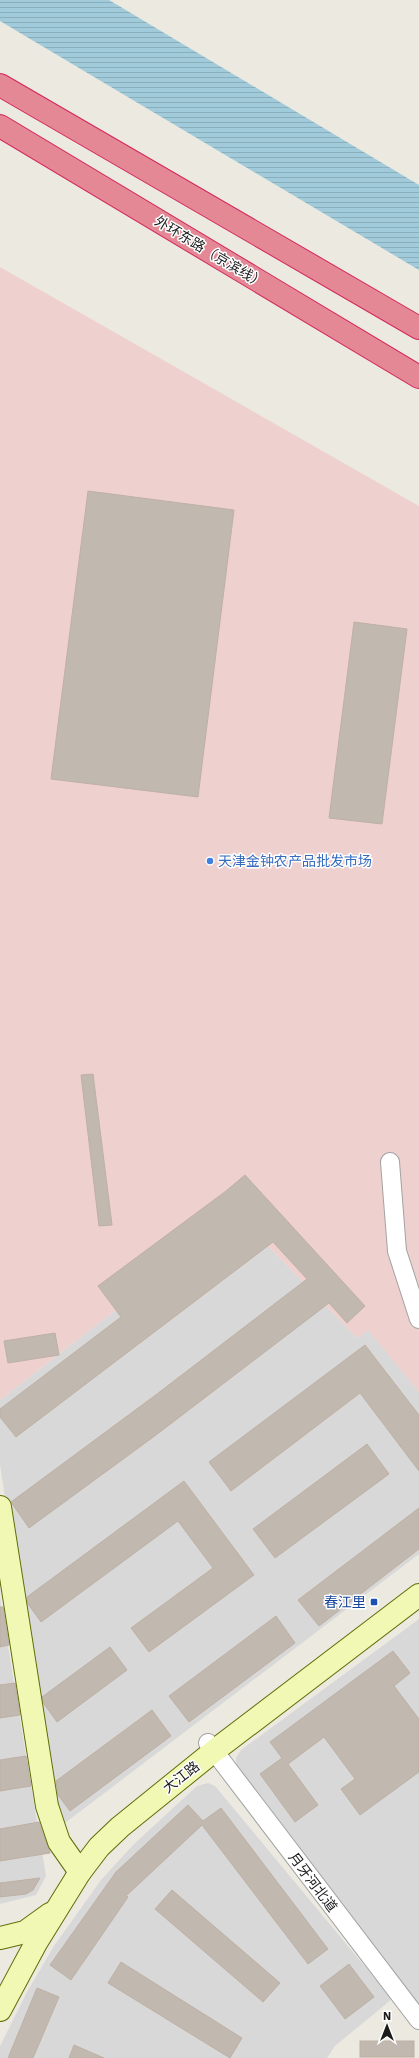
<svg xmlns="http://www.w3.org/2000/svg" width="419" height="2058" font-family="'Work Sans','Noto Sans SC',sans-serif">
	<style>
		.residential { fill: #d9d8d8 }
		.commercial { fill: #eed1cf }
		.water { fill: url(#water-rules) }
		.building { fill: #c1b8b0; stroke: #beb0a3 }
		.lines { fill: none; stroke-linecap: round; stroke-linejoin: round }
		.street-casing { stroke: #a2a2a2; stroke-width: 20 }
		.secondary-casing { stroke: #5e6e06; stroke-width: 24 }
		.highway-casing { stroke: #d2265a; stroke-width: 24 }
		.street { stroke: #fff; stroke-width: 18 }
		.secondary { stroke: #f1f8b3; stroke-width: 22 }
		.highway { stroke: #e48895; stroke-width: 22 }
		.shop-dot { fill: #3f7fe0; stroke: #fff; stroke-width: 1.5 }
		.transit-dot { fill: #1a4fb4; stroke: #fff; stroke-width: 1.5 }
		.labels { text-anchor: middle; stroke-width: 3; stroke-linejoin: round; paint-order: stroke }
		.street-label { font-size: 14px; fill: #1b1b1b; stroke: #fff }
		.shop-label { font-size: 14px; fill: #366cbe; stroke: #fff; text-anchor: start }
		.transit-label { font-size: 14px; fill: #164399; stroke: #fff; text-anchor: end }
	</style>
	<defs>
		<pattern id="water-rules" width="6" height="5" patternUnits="userSpaceOnUse"><rect width="6" height="5" fill="#a1cbda"/><path d="M0 2.5h6" fill="none" stroke="#8aaeba"/></pattern>
	</defs>
	<rect width="100%" height="100%" fill="#ece9e0"/>
	<!-- residential -->
	<g class="residential">
		<polygon points="238,1215 357,1338 368,1329 419,1392 419,1554 65,1823 53,1798 47,1771 0,1465 0,1400"/>
		<polygon points="0,1598 46,1876 36,1895 0,1904"/>
		<polygon points="419,1619 419,2011 236,1767 236,1758 241,1750"/>
		<polygon points="208,1783 215,1786 392,1999 335,2046 327,2058 0,2058 0,2046 27,1992 54,1946 101,1880 134,1844 197,1786"/>
	</g>
	<!-- commercial -->
	<polygon class="commercial" points="0,267 419,506 419,1392 368,1330 357,1338 238,1215 0,1400"/>
	<!-- water -->
	<polygon class="water" points="0,0 109,0 419,185 419,270 0,21"/>
	<!-- building -->
	<g class="building">
		<polygon points="88,491 234,510 198,797 51,779"/>
		<polygon points="354,622 407,629 382,824 329,818"/>
		<polygon points="93,1074 112,1225 99,1226 81,1075"/>
		<polygon points="245,1175 365,1306 347,1323 329,1303 156,1435 29,1528 11,1502 157,1394 307,1279 273,1242 16,1437 0,1417 0,1409 121,1317 98,1286 226,1191"/>
		<polygon points="55,1333 59,1355 8,1363 4,1341"/>
		<polygon points="365,1345 419,1415 419,1471 360,1393 231,1491 209,1462"/>
		<polygon points="367,1444 389,1474 275,1558 253,1529"/>
		<polygon points="184,1481 254,1575 149,1652 131,1628 213,1568 178,1521 41,1622 28,1604 27,1597"/>
		<polygon points="419,1508 419,1549 319,1626 298,1600"/>
		<polygon points="0,1607 3,1607 9,1645 0,1647"/>
		<polygon points="276,1616 295,1643 189,1722 169,1696"/>
		<polygon points="110,1647 127,1670 57,1722 44,1704 42,1697"/>
		<polygon points="393,1651 410,1673 394,1686 419,1719 419,1772 360,1815 341,1789 355,1779 324,1737 288,1764 318,1805 295,1822 260,1774 282,1758 270,1742"/>
		<polygon points="15,1683 20,1715 0,1718 0,1685"/>
		<polygon points="152,1710 171,1736 70,1811 58,1795 56,1781"/>
		<polygon points="26,1756 31,1786 0,1791 0,1760"/>
		<polygon points="188,1805 203,1821 221,1808 328,1949 308,1964 202,1825 126,1896 128,1897 71,1980 50,1965 116,1872"/>
		<polygon points="39,1822 50,1853 0,1861 0,1829"/>
		<polygon points="40,1878 33,1890 26,1894 0,1897 0,1883"/>
		<polygon points="172,1890 280,1983 263,2002 155,1909"/>
		<polygon points="121,1962 242,2038 230,2058 108,1983"/>
		<polygon points="349,1964 374,1997 345,2019 320,1986"/>
		<polygon points="37,1988 59,1997 33,2058 8,2058"/>
		<rect x="360" y="2041" width="54" height="16"/>
		<polygon points="74,2045 104,2058 69,2058"/>
	</g>
	<g class="lines">
		<defs>
			<g id="street">
				<polyline points="390,1162 397,1251 419,1319"/>
				<polyline points="208,1743 419,2020"/>
			</g>
			<g id="secondary">
				<polyline points="0,1507 47,1806 59,1842 80,1872"/>
				<polyline points="0,1938 25,1932 50,1914"/>
				<polyline points="0,2010 36,1943 80,1872 99,1847 120,1827 214,1751 419,1595"/>
			</g>
			<g id="highway">
				<polyline points="0,85 419,328"/>
				<polyline points="0,126 419,377"/>
			</g>
		</defs>
		<!-- street casing -->
		<use href="#street" class="street-casing"/>
		<!-- secondary casing -->
		<use href="#secondary" class="secondary-casing"/>
		<!-- highway casing -->
		<use href="#highway" class="highway-casing"/>
		<!-- street -->
		<use href="#street" class="street"/>
		<!-- secondary -->
		<use href="#secondary" class="secondary"/>
		<!-- highway -->
		<use href="#highway" class="highway"/>
	</g>
	<!-- markers -->
	<circle class="shop-dot" cx="210" cy="861" r="4"/>
	<rect class="transit-dot" x="370" y="1598" width="8" height="8" rx="2"/>
	<g class="labels">
		<!-- street labels -->
		<g class="street-label">
			<text transform="translate(210 252) rotate(31)" y="5">外环东路（京滨线）</text>
			<text transform="translate(181 1777) rotate(-38)" y="5">大江路</text>
			<text transform="translate(313 1882) rotate(53)" y="5">月牙河北道</text>
		</g>
		<!-- shop labels -->
		<g class="shop-label">
			<text x="218" y="866">天津金钟农产品批发市场</text>
		</g>
		<!-- transit labels -->
		<g class="transit-label">
			<text x="366" y="1607">春江里</text>
		</g>
	</g>
	<!-- north arrow -->
	<g transform="translate(387 2026)" stroke="#ffffff" stroke-width="3" paint-order="stroke">
	<path d="M0-3L7 15L0 10L-7 15Z" fill="#1b1b1b"/>
	<text y="-6" font-size="11" font-weight="bold" text-anchor="middle" fill="#1b1b1b">N</text>
	</g>
</svg>
